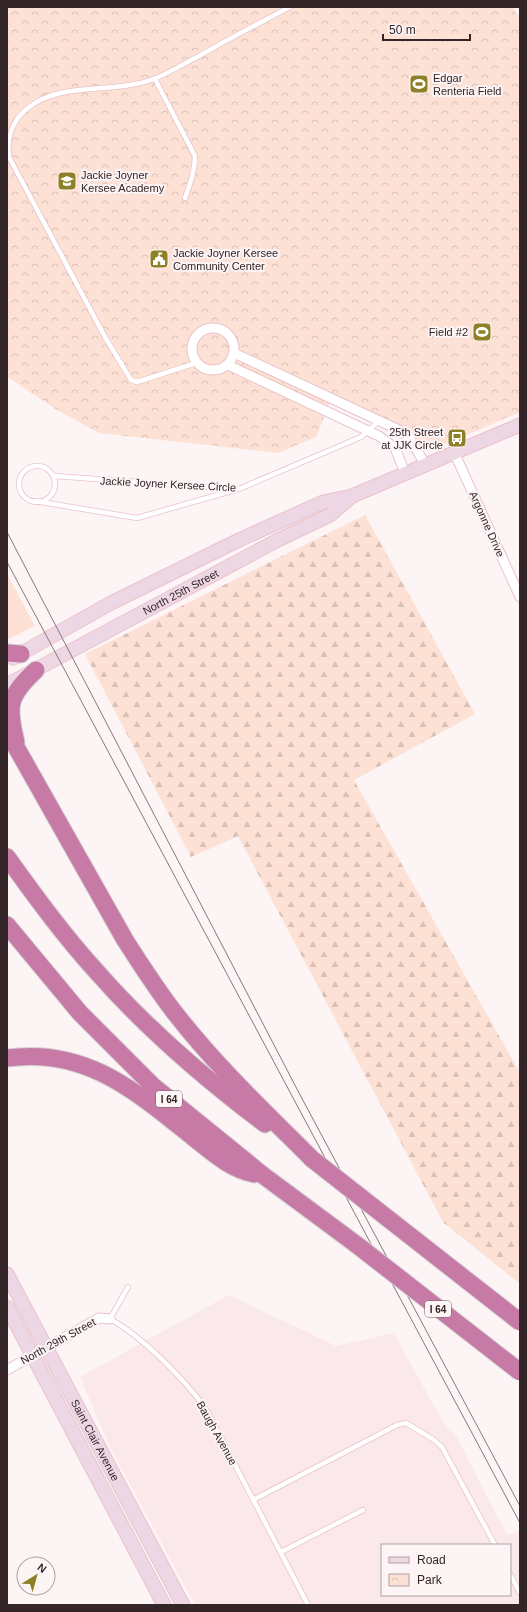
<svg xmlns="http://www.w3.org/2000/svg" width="527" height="1612" font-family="Helvetica,sans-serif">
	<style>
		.built { fill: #fbe8eb; fill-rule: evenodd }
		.grass { fill: #fee1d5 }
		.forest { fill: url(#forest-firs) }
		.park { fill: url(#park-crowns) }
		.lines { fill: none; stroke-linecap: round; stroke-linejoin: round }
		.service-casing { stroke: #e9c2ca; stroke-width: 6 }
		.minor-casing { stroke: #e9c2ca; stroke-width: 11 }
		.secondary-casing { stroke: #e9c2ca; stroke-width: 15 }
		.motorway-casing { stroke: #d6d3d4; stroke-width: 19 }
		.service { stroke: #fff; stroke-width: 4.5 }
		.minor { stroke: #fff; stroke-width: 9 }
		.secondary { stroke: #eed7e4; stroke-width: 13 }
		.motorway { stroke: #c67aa5; stroke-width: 17 }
		.tram { stroke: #85797b; stroke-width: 1 }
		.motorway-bridge-casing { stroke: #d6d3d4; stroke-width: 19; stroke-linecap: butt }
		.motorway-bridge { stroke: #c67aa5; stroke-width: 17 }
		.labels { text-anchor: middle; stroke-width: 4; stroke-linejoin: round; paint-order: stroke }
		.shield { fill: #fcf4f5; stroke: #706366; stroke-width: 1 }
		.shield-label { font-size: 10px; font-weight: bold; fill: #342528 }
		.poi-label { font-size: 11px; fill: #342528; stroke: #fcf4f5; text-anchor: start }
		.street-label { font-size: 11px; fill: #342528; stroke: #fcf4f5 }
	</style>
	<defs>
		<pattern id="forest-firs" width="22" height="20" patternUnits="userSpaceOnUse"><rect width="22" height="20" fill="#fee1d5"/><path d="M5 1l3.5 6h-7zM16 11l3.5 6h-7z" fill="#dac1b7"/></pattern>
		<pattern id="park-crowns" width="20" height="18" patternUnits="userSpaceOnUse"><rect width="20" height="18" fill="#fee1d5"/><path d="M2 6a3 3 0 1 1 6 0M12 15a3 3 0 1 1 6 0" fill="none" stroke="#dac1b7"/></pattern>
	</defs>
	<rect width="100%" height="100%" fill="#fcf4f5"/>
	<!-- built -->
	<path class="built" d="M229 1295 336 1346 394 1333 445 1426 455 1434 507 1535 519 1531 520 1605H195L111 1449 80 1377ZM382 1545H510V1595H382Z"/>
	<!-- grass -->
	<polygon class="grass" points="7,574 35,626 7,640"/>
	<!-- forest -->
	<polygon class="forest" points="365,515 475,714 354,780 520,1073 520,1284 443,1222 238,836 191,857 85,654"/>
	<!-- park -->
	<path class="park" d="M7 7H513L520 19V412L432 450C419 446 415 435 405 427L333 394 316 437 278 453 99 433 57 410 9 378 7 374Z"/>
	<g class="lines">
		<defs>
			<g id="service">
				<path d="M155 79 195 156C195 171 190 184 185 198"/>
				<path d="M196 363 137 382 131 380 105 337 9 157C6 134 15 115 35 103 69 82 118 94 156 78 171 72 185 63 199 56 229 39 259 23 290 7"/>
				<circle cx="37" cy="484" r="18"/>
				<polyline points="54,476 239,489 361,437 379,421"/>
				<polyline points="35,501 137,518 235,490"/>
				<path d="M128 1287 110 1319C143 1337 184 1379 206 1409L308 1605"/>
				<polyline points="253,1500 397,1425 406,1423 434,1440 442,1447 495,1545"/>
				<polyline points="281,1552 363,1510"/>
				<polyline points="510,1574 520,1593"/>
			</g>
			<g id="minor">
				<circle cx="213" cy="349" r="21"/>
				<polyline points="234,353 399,430 409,437 425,464"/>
				<polyline points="228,365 379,436 395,448 405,473"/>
				<polyline points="454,452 520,597"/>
				<polyline points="7,1370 99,1318 110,1319"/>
			</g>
			<g id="secondary">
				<polyline points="13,658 111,603 239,540 323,502 352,496 520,425"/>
				<path id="s1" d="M7 685 276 541 330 515 351 497"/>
				<path id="s2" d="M7 1274 183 1605"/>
				<polyline points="7,1307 164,1605"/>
			</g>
			<g id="motorway">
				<polyline points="7,653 21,654"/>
				<path d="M7 731 125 940C141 965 157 990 175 1013 216 1066 265 1112 312 1159"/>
				<path d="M16 742C7 706 8 696 36 670"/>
				<path d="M7 857C35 896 64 936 97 972 147 1029 204 1078 265 1124"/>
				<polyline points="7,925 80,1013 152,1085 264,1176 357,1245"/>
				<path d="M7 1058C87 1047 136 1092 194 1138 213 1153 230 1169 254 1174"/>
			</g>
		</defs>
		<!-- service casing -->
		<use href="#service" class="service-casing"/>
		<!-- minor casing -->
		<use href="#minor" class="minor-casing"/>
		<!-- secondary casing -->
		<use href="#secondary" class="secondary-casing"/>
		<!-- motorway casing -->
		<use href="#motorway" class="motorway-casing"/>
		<!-- service -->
		<use href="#service" class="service"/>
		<!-- minor -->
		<use href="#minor" class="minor"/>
		<!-- secondary -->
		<use href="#secondary" class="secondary"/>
		<!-- motorway -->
		<use href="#motorway" class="motorway"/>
		<!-- tram -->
		<g class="tram">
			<polyline points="7,532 298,1091 520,1506"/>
			<polyline points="7,562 520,1523"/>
		</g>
		<defs>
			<g id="motorway-bridge">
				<polyline points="312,1159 520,1322"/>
				<polyline points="357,1245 520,1372"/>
			</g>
		</defs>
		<!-- motorway-bridge casing -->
		<use href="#motorway-bridge" class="motorway-bridge-casing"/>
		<!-- motorway-bridge -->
		<use href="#motorway-bridge" class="motorway-bridge"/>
	</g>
	<!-- icons -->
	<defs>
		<symbol id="stadium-square" viewBox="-11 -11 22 22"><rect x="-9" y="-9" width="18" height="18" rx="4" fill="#8d8027" stroke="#fcf4f5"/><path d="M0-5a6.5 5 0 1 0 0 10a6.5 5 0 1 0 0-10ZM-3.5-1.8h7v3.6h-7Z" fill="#fff"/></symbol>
		<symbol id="school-square" viewBox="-11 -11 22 22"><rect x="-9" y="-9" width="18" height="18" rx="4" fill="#8d8027" stroke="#fcf4f5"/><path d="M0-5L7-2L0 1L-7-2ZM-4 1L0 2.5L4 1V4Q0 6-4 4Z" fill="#fff"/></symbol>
		<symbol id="civic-square" viewBox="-11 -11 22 22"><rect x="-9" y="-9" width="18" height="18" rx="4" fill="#8d8027" stroke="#fcf4f5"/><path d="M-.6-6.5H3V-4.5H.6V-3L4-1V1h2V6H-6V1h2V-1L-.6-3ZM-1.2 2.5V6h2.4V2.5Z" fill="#fff"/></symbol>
		<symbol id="bus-square" viewBox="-11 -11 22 22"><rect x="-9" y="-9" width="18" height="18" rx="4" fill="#8d8027" stroke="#fcf4f5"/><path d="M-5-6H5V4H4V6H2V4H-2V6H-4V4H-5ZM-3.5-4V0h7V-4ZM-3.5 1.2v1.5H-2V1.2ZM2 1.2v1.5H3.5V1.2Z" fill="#fff"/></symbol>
	</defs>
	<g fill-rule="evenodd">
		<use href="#stadium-square" x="408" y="73" width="22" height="22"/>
		<use href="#school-square" x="56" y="170" width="22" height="22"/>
		<use href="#civic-square" x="148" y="248" width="22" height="22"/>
		<use href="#stadium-square" x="471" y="321" width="22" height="22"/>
		<use href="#bus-square" x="446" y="427" width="22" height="22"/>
	</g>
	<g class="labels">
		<!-- shield labels -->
		<g class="shield">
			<rect x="156" y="1091" width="26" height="16" rx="3"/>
			<rect x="425" y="1301" width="26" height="16" rx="3"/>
		</g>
		<g class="shield-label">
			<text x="169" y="1103">I 64</text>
			<text x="438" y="1313">I 64</text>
		</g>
		<!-- poi labels -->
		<g class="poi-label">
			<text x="433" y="82">Edgar<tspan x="433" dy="13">Renteria Field</tspan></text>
			<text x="81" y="179">Jackie Joyner<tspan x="81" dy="13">Kersee Academy</tspan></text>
			<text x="173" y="257">Jackie Joyner Kersee<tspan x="173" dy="13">Community Center</tspan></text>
			<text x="468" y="336" text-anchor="end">Field #2</text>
			<text x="443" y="436" text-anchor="end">25th Street<tspan x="443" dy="13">at JJK Circle</tspan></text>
		</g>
		<!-- street labels -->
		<g class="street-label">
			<text transform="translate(168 484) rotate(3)" y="4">Jackie Joyner Kersee Circle</text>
			<text transform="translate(487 524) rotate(66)" y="4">Argonne Drive</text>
			<text dy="4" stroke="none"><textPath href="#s1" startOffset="197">North 25th Street</textPath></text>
			<text transform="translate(58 1341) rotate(-29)" y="4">North 29th Street</text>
			<text transform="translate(217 1433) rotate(61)" y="4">Baugh Avenue</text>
			<text dy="4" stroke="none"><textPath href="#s2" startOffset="188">Saint Clair Avenue</textPath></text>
		</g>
	</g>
	<!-- border -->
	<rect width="527" height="1612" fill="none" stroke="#342528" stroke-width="16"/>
	<!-- legend -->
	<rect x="381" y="1544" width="130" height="52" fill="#fcf4f5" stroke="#aca1a3"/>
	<rect x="389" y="1557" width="20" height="6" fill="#eed7e4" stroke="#aca1a3"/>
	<text x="417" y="1564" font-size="12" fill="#342528">Road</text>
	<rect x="389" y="1574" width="20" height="12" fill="url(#park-crowns)" stroke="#aca1a3"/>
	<text x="417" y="1584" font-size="12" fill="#342528">Park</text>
	<!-- north arrow -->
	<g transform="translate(36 1576) rotate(37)"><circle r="19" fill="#fcf4f5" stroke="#aca1a3"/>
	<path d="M0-3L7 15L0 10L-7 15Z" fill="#8d8027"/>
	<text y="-6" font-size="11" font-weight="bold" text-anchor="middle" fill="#342528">N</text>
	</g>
	<!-- scale -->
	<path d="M383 34v6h87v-6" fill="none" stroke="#342528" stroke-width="2"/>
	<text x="389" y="34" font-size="12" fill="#342528" stroke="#fcf4f5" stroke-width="3" paint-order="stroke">50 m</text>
</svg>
